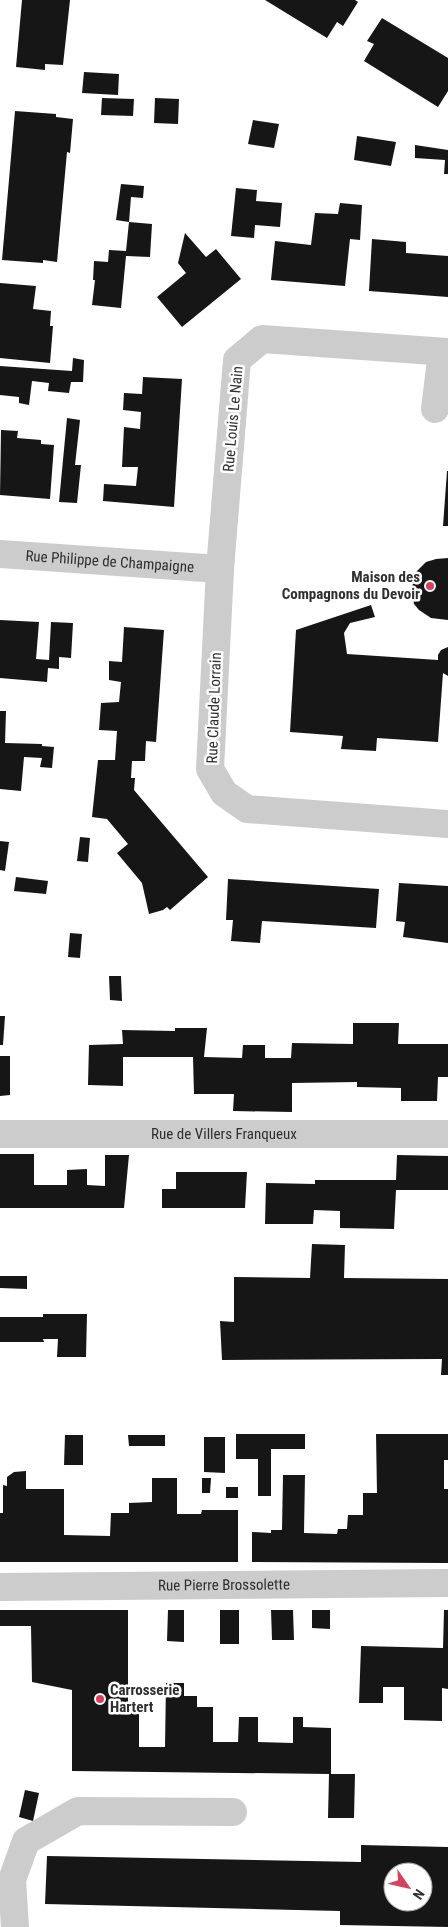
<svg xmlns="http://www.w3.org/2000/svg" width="448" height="1927" font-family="'Roboto Condensed',sans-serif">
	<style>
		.building { fill: #161616; fill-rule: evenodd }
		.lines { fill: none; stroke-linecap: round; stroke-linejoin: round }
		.minor { stroke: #ccc; stroke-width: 28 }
		.poi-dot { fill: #d5425d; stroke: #fff; stroke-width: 2 }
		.labels { text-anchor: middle; stroke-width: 5; stroke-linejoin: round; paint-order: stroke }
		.street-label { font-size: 15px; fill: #2f2f2f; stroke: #fff }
		.poi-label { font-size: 15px; font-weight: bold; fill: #2f2f2f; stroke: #fff; text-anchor: end }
	</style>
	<rect width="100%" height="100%" fill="#fff"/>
	<!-- building -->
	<g class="building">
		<polygon points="22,0 70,0 63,65 45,64 45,70 16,67"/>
		<polygon points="265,0 355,0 358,2 343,26 337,22 327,38"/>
		<polygon points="382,18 448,58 448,91 438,107 364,61 374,44 367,41"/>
		<polygon points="84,72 119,74 118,95 82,93"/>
		<polygon points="102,98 134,99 133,116 101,115"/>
		<polygon points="155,98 179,99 178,124 154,123"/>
		<polygon points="15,111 56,114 56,117 73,119 70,153 67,152 57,262 43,260 43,263 2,260"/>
		<polygon points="253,120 279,124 274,148 248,144"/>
		<polygon points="357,136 396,142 391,166 354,160"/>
		<polygon points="415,145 448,150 448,174 444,174 445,160 415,158"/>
		<polygon points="121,184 144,186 143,198 131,197 129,222 116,220"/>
		<polygon points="236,188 257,190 256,201 282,203 280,227 255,225 254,238 231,236"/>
		<polygon points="340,203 362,205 360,240 350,239 345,286 271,280 275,241 311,245 315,213 338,214"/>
		<polygon points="129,222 152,224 150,257 126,256 121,308 92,305 95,280 93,280 94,261 108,262 109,250 126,251"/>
		<polygon points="185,233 206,257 216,249 241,279 182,327 157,297 186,273 178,263"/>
		<polygon points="372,239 406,242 406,253 448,256 448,297 369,291"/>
		<polygon points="0,283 36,286 33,309 51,311 50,326 53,326 50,363 0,358"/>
		<polygon points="73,358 84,360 83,382 71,382 69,393 48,391 49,383 32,381 29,405 19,403 19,397 0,395 0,366 72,371"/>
		<polygon points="143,377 182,379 174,507 103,501 104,484 136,486 138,467 122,467 124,427 140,429 141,412 123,410 124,393 142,394"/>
		<polygon points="67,418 80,420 75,465 81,465 77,503 59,502"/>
		<polygon points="1,430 18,431 17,438 41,440 41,444 54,445 50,499 0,495"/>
		<polygon points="447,471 448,471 448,526 443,526"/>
		<polygon points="448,558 448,620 431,618 419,610 414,604 412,592 413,580 416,572 426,562 436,559"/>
		<polygon points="371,605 375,617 350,623 344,633 347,654 438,660 438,655 441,650 448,647 448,676 443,673 438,742 377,738 376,751 341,749 343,736 290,732 296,630"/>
		<polygon points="0,620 39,622 36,659 49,660 51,622 73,623 71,658 59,657 59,669 48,668 47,682 0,678"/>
		<polygon points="124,627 164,630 156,742 146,741 145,761 132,761 131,778 135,778 134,790 208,877 170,910 167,907 163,910 149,914 142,883 117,853 128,844 107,819 92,817 98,760 115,760 117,731 99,730 101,703 119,702 121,682 109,680 109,661 122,662"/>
		<polygon points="0,711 6,711 5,743 42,744 42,746 54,747 52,768 40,767 42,758 24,757 21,791 0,789"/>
		<polygon points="80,837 90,838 88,862 77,861"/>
		<polygon points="0,841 9,842 5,871 0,870"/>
		<polygon points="16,877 48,881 46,894 14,891"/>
		<polygon points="228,879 379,889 376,928 262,921 260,943 231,941 233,920 226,920"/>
		<polygon points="399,883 448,886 448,943 403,937 405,922 396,921"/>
		<polygon points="70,933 82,934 80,958 68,957"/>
		<polygon points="109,976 121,976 122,1001 110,1000"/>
		<polygon points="0,1016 5,1016 3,1045 0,1045"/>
		<polygon points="353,1023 399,1023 398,1044 448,1044 448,1077 438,1077 437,1101 401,1101 401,1088 357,1087 357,1082 292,1083 292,1112 233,1111 234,1094 194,1094 193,1057 123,1057 123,1086 88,1085 89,1045 123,1044 122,1030 175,1031 175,1028 207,1028 204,1057 242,1058 243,1045 265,1045 265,1058 291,1058 292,1043 353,1044"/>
		<polygon points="0,1056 10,1056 10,1095 0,1096"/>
		<polygon points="0,1154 34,1154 34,1185 67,1185 67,1170 87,1169 87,1185 105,1186 105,1155 129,1155 124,1208 0,1208"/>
		<polygon points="397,1155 448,1156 448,1190 396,1190 394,1229 340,1228 340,1211 314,1210 313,1224 265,1224 266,1183 315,1184 315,1180 396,1180"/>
		<polygon points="176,1172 247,1172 245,1208 162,1208 162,1189 176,1189"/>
		<polygon points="312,1244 345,1245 344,1278 448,1279 448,1375 441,1375 442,1359 222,1360 220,1321 234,1322 234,1277 310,1278"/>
		<polygon points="0,1276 27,1276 27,1289 0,1288"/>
		<polygon points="43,1314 87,1314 86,1357 57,1357 58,1339 43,1339 44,1342 0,1342 0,1317 43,1317"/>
		<polygon points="236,1434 305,1434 305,1449 271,1449 271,1496 258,1496 258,1459 236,1459"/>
		<polygon points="376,1434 448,1434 448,1460 444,1460 444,1489 448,1489 448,1563 252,1562 252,1532 271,1533 271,1530 282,1530 283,1475 305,1475 304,1533 337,1534 338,1529 347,1529 348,1515 363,1515 363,1493 377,1493"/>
		<polygon points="65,1435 83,1435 83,1465 64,1465"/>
		<polygon points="128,1435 165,1435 165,1446 129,1446"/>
		<polygon points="204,1437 225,1437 225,1473 204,1472"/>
		<polygon points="26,1471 26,1489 64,1489 64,1535 110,1536 111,1513 129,1513 129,1503 152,1502 152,1478 177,1478 177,1514 201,1514 202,1510 238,1510 238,1562 0,1562 0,1513 3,1513 3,1485 7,1486 7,1477 14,1472"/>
		<polygon points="202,1478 211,1478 210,1493 202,1493"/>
		<rect x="226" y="1487" width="12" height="11"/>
		<polygon points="0,1610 128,1610 128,1708 139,1708 139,1747 165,1747 166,1683 184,1683 184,1696 197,1696 197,1707 213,1707 213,1742 238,1742 239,1717 258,1717 258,1742 293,1743 293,1717 303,1717 303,1727 331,1728 331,1774 355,1774 354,1818 328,1818 329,1774 72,1771 72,1690 32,1682 31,1626 0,1626"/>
		<polygon points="168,1610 184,1610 184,1642 167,1641"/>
		<rect x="220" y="1610" width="19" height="34"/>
		<polygon points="271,1610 293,1610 294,1640 272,1640"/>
		<polygon points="312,1610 330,1610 330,1629 312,1628"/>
		<polygon points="444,1610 448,1610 448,1689 442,1688 442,1721 404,1720 404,1687 383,1687 383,1703 359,1703 361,1646 443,1648"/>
		<polygon points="25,1790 39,1793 33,1821 19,1817"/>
		<path d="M361 1845 448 1847V1927L340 1925V1911L45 1904 47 1856 361 1862ZM393 1872H423V1902H393Z"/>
	</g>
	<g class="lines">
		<!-- minor -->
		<g class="minor">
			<polyline points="448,352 262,339 237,360 220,569 210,769 224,793 247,809 448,824"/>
			<polyline points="435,409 442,352"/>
			<path id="s1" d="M0 554 220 569"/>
			<path id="s2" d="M0 1134H448"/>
			<path id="s3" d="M0 1587 448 1583"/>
			<polyline points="15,1927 12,1880 26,1841 78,1811 233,1812"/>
		</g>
	</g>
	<!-- markers -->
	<g class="poi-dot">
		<circle cx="430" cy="586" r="5"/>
		<circle cx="100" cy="1699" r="5"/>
	</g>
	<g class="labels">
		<!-- street labels -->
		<g class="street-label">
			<text transform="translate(233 419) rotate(-85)" y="5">Rue Louis Le Nain</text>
			<text dy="5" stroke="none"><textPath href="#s1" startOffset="110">Rue Philippe de Champaigne</textPath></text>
			<text transform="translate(214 708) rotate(-88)" y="5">Rue Claude Lorrain</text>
			<text dy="5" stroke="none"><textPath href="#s2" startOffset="224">Rue de Villers Franqueux</textPath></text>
			<text dy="5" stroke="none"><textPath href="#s3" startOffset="224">Rue Pierre Brossolette</textPath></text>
		</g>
		<!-- poi labels -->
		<g class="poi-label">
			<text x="420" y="582">Maison des<tspan x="420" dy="17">Compagnons du Devoir</tspan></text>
			<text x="110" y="1695" text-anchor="start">Carrosserie<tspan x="110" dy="17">Hartert</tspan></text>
		</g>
	</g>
	<!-- north arrow -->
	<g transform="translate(408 1887) rotate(124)"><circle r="24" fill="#ffffff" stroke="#acacac"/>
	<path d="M0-4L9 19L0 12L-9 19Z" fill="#d5425d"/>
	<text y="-8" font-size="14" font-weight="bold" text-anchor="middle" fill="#2f2f2f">N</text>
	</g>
</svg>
